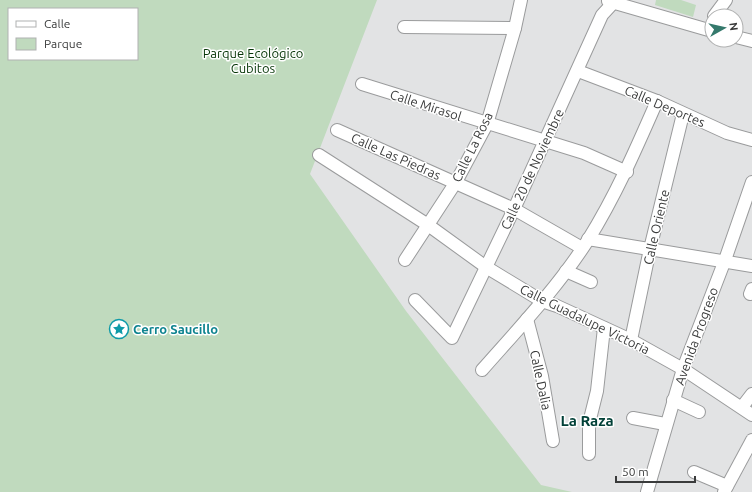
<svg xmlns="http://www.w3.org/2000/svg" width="752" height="492" font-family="Ubuntu,sans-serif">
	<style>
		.green { fill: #c0dabe; fill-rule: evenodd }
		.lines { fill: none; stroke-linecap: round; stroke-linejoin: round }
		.street-casing { stroke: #9a9b9c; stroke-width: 14 }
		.street { stroke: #fff; stroke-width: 12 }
		.labels { text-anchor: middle; stroke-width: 3; stroke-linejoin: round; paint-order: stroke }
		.park-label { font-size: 13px; fill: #063607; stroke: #fff }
		.street-label { font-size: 13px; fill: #3a3b3b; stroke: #fff }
		.culture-label { font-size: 13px; font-weight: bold; fill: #0d838f; stroke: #fff; text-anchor: start }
		.quarter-label { font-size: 15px; font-weight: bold; fill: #014037; stroke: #fff }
	</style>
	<rect width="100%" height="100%" fill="#e2e3e4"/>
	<!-- green -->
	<g class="green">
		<path d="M0 0H377L310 174 406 311 541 485 572 492H0ZM9 9H137V59H9Z"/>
		<polygon points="656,0 681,0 696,5 693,17 655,5"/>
	</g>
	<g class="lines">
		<defs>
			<g id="street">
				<polyline points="608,1 712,31"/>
				<polyline points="714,16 726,0"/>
				<polyline points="404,27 515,28"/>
				<polyline points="736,37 752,41"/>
				<polyline points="578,71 657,101 727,133 752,140"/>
				<polyline points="362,84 584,153 627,172"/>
				<polyline points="337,130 514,209 582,248"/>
				<polyline points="319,155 428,225 486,267 542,301 557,306 631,340 683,369 752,415"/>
				<polyline points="588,239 752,266"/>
				<polyline points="405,260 456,182 487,124 515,28 521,0"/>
				<polyline points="566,271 591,282"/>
				<polyline points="750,294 752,289"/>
				<polyline points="415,300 452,338 514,209 602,15 614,2"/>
				<polyline points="527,319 542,376 553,441"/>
				<polyline points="631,340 650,249 683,114"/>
				<path d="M482 370C519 328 558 287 588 240 616 195 636 149 657 101"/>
				<polyline points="673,400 699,412"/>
				<polyline points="742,407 752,394"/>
				<polyline points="633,418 665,424"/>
				<polyline points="589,454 589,423 597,391 604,328"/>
				<polyline points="694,472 727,486"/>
				<polyline points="647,492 683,369 725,260 752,182"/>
				<polyline points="724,492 752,440"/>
			</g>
		</defs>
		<!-- street casing -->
		<use href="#street" class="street-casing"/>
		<!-- street -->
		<use href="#street" class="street"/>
	</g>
	<!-- icons -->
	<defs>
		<symbol id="sight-ring" viewBox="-11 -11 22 22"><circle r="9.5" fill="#fff" stroke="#0f9aa8" stroke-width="1.5"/><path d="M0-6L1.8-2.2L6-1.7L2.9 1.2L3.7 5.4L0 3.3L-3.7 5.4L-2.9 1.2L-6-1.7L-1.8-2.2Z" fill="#0f9aa8"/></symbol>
	</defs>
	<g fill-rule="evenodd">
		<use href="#sight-ring" x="108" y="318" width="22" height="22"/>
	</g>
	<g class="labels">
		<!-- park labels -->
		<g class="park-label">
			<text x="253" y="58">Parque Ecológico<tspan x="253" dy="15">Cubitos</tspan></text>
		</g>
		<!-- street labels -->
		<g class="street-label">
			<text transform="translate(426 105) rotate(18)" y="5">Calle Mirasol</text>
			<text transform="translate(665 106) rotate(23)" y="5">Calle Deportes</text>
			<text transform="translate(472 147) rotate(-64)" y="5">Calle La Rosa</text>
			<text transform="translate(396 156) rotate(24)" y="5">Calle Las Piedras</text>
			<text transform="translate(532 169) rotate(-65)" y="5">Calle 20 de Noviembre</text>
			<text transform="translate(656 227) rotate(-77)" y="5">Calle Oriente</text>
			<text transform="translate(585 319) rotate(26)" y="5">Calle Guadalupe Victoria</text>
			<text transform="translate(696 336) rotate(-70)" y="5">Avenida Progreso</text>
			<text transform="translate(541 380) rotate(78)" y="5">Calle Dalia</text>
		</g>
		<!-- culture labels -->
		<g class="culture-label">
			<text x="133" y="334">Cerro Saucillo</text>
		</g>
		<!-- quarter labels -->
		<g class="quarter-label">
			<text x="587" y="426">La Raza</text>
		</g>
	</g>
	<!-- legend -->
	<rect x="8" y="8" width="130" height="52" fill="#ffffff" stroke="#b0b1b1"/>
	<rect x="16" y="21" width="20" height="6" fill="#ffffff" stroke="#b0b1b1"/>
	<text x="44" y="28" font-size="12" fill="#3a3b3b">Calle</text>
	<rect x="16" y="38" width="20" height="12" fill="#c0dabe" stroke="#b0b1b1"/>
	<text x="44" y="48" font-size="12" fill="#3a3b3b">Parque</text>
	<!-- north arrow -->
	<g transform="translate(724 28) rotate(82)"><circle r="19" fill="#ffffff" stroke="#b0b1b1"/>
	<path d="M0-3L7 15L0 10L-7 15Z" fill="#34796c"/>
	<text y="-6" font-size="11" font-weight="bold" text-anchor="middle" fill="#3a3b3b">N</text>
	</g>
	<!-- scale -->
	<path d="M616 476v6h79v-6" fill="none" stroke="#3a3b3b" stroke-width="2"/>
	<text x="622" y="476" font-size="12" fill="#3a3b3b" stroke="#ffffff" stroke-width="3" paint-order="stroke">50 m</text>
</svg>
